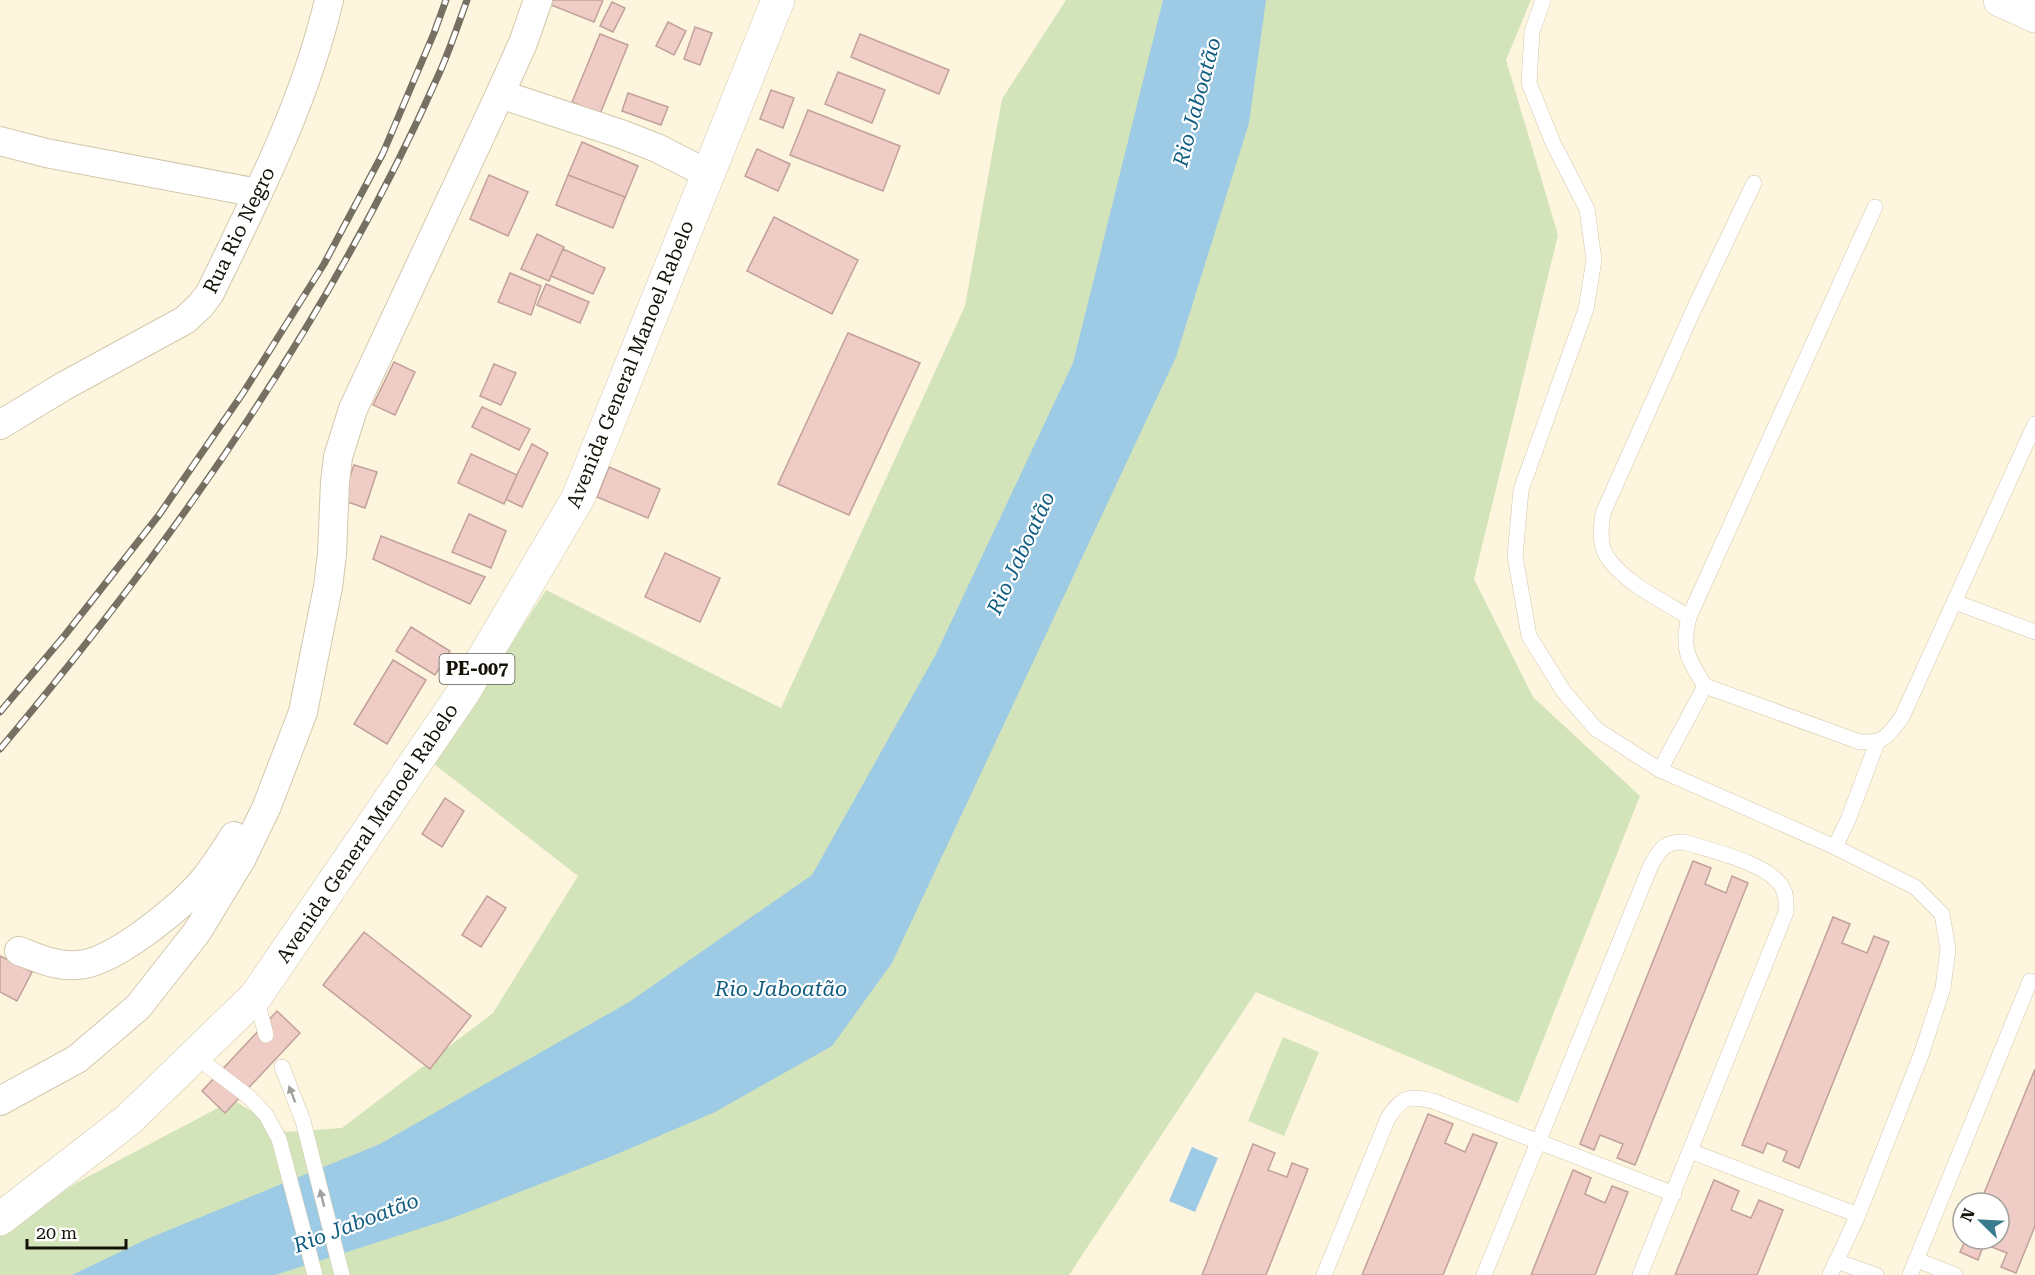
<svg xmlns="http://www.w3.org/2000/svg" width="2035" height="1275" font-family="'Roboto Serif',serif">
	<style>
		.green { fill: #d3e4ba }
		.water { fill: #9dcae5 }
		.building { fill: #efcdc6; stroke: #c1a19a; stroke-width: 1.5 }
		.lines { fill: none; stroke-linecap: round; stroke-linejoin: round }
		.service-casing { stroke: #d2c8ac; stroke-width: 16 }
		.minor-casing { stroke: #d2c8ac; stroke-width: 30 }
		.tertiary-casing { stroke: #d2c8ac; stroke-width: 34 }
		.primary-casing { stroke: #d2c8ac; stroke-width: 34 }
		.service { stroke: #fff; stroke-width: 15 }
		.minor { stroke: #fff; stroke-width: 28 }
		.tertiary { stroke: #fff; stroke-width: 33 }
		.primary { stroke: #fff; stroke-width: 33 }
		.rail-casing { stroke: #757061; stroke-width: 7 }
		.rail { stroke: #fff; stroke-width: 4.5; stroke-dasharray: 14; stroke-linecap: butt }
		.oneway { fill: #a1a09c }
		.labels { text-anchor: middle; stroke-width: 4.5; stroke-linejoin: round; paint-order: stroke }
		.shield { fill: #fff; stroke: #5b5952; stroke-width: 1.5 }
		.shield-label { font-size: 18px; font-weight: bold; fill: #151208 }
		.street-label { font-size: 20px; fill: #151208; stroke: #fff }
		.water-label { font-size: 21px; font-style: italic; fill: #105d81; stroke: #fff }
	</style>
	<rect width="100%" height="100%" fill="#fdf5de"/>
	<!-- green -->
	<g class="green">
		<polygon points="1066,0 1531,0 1506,60 1558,235 1474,579 1533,697 1640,796 1518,1103 1256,992 1069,1275 0,1275 0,1235 76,1183 233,1100 286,1132 342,1128 493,1013 578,876 434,764 546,590 781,708 965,306 1002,99"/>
		<polygon points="1283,1037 1319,1052 1284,1136 1248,1121"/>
	</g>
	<!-- water -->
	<g class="water">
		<polygon points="1163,0 1266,0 1249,123 1176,357 892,963 832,1046 715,1112 610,1157 450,1219 275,1275 72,1275 147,1239 380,1144 629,1002 812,875 936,654 1073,363"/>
		<polygon points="1192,1147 1218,1158 1195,1212 1169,1201"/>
	</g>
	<!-- building -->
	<g class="building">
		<polygon points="548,0 603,0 594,22 546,3"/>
		<polygon points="612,2 625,8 613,32 600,26"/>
		<polygon points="668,22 686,31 674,55 656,46"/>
		<polygon points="695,27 712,33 700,65 684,59"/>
		<polygon points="600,34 628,45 600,114 572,102"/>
		<polygon points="860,34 949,70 939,94 851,57"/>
		<polygon points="838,72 885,90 872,123 825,104"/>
		<polygon points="771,90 794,98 783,128 760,119"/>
		<polygon points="628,93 668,107 661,125 622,111"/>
		<polygon points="808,110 900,146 883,191 790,155"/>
		<polygon points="582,142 638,166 625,198 568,175"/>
		<polygon points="757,149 790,164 778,191 745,176"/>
		<polygon points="489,175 528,192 508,236 470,219"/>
		<polygon points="568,175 625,197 613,228 556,205"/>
		<polygon points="774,217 858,260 832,314 747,271"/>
		<polygon points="537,234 564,247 549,281 521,269"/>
		<polygon points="563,249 605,268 593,294 551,276"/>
		<polygon points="510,273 541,286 531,315 498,302"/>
		<polygon points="546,284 589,302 580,323 537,305"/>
		<polygon points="848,333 920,363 849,515 778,484"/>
		<polygon points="394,362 415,372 395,415 373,405"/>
		<polygon points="494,364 516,373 501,405 480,396"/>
		<polygon points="482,407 530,429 519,450 472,427"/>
		<polygon points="532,444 548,453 522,507 505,499"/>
		<polygon points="471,454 517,475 504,504 458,483"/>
		<polygon points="354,465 377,472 365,508 342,500"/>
		<polygon points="609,467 660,489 648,518 597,497"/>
		<polygon points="469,514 506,531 491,568 452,552"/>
		<polygon points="381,536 485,577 470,604 373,559"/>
		<polygon points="665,553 720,578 700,622 645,597"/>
		<polygon points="411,627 450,651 435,675 396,651"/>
		<polygon points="393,660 426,680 387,744 354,724"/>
		<polygon points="445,798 464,811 442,847 422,834"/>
		<polygon points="1693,861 1711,868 1705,884 1726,893 1732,876 1748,883 1635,1165 1617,1158 1623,1144 1600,1135 1594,1150 1580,1144"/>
		<polygon points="487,896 506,908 481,947 462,935"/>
		<polygon points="1833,917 1850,924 1842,943 1867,953 1874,936 1889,942 1799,1168 1783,1161 1787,1151 1767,1143 1763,1153 1742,1145"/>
		<polygon points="364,932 471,1016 430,1069 323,985"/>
		<polygon points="0,956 32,972 17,1001 0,992"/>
		<polygon points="277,1011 300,1033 225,1113 202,1091"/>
		<polygon points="2035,1069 2035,1226 2016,1273 2001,1267 2007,1253 1984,1244 1978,1260 1960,1252 1966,1239 1999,1239 1999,1203 1980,1203"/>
		<polygon points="1428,1114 1453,1124 1445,1143 1465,1152 1473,1134 1497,1143 1443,1275 1362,1275"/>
		<polygon points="1253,1144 1275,1153 1268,1170 1287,1177 1292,1163 1308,1169 1266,1275 1202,1275"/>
		<polygon points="1573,1170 1591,1178 1585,1194 1605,1203 1612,1186 1628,1192 1595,1275 1531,1275"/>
		<polygon points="1714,1180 1739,1191 1731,1210 1751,1218 1759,1200 1783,1210 1757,1275 1675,1275"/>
	</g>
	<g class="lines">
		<defs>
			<g id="service">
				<polyline points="1543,0 1532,32 1529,83 1553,143 1587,209 1594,260 1586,309 1521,490 1515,556 1529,636 1564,692 1596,729 1660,770 1835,847 1915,887 1942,914 1948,949 1943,988 1921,1055 1858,1215 1830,1275"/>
				<polyline points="1955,602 2035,632"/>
				<path d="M1689 617C1663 601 1621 581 1606 555 1599 542 1601 527 1603 513L1694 309 1754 183"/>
				<path d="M1705 686C1688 659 1681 649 1689 617L1875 207"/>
				<path d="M1660 770 1705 686 1860 742C1886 743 1887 736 1902 717L2035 424"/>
				<polyline points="1835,847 1848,820 1877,743"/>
				<polyline points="256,996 266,1035"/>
				<polyline points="195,1056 249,1097 266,1115 279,1139 315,1275"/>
				<polyline points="282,1067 303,1121 342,1275"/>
				<polyline points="1690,1151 1858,1215"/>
				<polyline points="1917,1260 1955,1275"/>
				<polyline points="1836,1261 1876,1275"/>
				<path d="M1324 1275 1388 1118C1402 1097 1408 1095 1433 1101L1674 1194"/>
				<path d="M1484 1275 1651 865C1661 849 1663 842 1684 842 1709 850 1772 864 1783 889 1787 896 1786 904 1786 912L1640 1275"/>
				<polyline points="1910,1275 2030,981"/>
			</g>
			<g id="minor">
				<polyline points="538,0 523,43 500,94 621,134 657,148 708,174"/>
				<polyline points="0,141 46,153 258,193"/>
				<path d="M0 425 64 386 185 320 201 305 210 293C256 198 305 103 329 0"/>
				<path d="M19 951C38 958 57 967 77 965 112 964 180 908 202 882 214 868 224 852 234 836"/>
				<polyline points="0,1101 77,1059 138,1007 197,932 242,858 267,806 303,712 328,587 332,554 335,482 338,457 353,409 500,94"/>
			</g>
			<polyline id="tertiary" points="2000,0 2035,16"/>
			<polyline id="primary" points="0,1219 128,1120 256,996 463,693 578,498 778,0"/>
		</defs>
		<!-- service casing -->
		<use href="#service" class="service-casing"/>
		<!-- minor casing -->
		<use href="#minor" class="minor-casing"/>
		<!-- tertiary casing -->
		<use href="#tertiary" class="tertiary-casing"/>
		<!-- primary casing -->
		<use href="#primary" class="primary-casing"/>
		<!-- service -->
		<use href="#service" class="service"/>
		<!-- minor -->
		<use href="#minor" class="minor"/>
		<!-- tertiary -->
		<use href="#tertiary" class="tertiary"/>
		<!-- primary -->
		<use href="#primary" class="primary"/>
		<defs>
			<g id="rail">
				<polyline points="0,712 65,635 159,515 243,393 324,264 383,153 434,33 446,0"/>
				<path d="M0 749C172 545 330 320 438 76 449 52 458 25 467 0"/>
			</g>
		</defs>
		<!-- rail casing -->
		<use href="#rail" class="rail-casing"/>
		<!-- rail -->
		<use href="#rail" class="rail"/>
	</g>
	<!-- one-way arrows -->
	<defs><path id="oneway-solid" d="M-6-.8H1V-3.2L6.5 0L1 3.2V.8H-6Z" transform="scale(1.5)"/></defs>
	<g class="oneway">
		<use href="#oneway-solid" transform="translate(292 1094) rotate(-111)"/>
		<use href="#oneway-solid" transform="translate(322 1198) rotate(-104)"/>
	</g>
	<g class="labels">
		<!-- shield labels -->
		<rect class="shield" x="439.5" y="654" width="75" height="30" rx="4.5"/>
		<g class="shield-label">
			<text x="477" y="675">PE-007</text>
		</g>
		<!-- street labels -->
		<g class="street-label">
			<text transform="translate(239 230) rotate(-64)" y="7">Rua Rio Negro</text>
			<text transform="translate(630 364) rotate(-68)" y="7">Avenida General Manoel Rabelo</text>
			<text transform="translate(367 833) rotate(-56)" y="7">Avenida General Manoel Rabelo</text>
		</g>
		<!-- water labels -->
		<g class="water-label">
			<text transform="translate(1197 102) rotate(-75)" y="7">Rio Jaboatão</text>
			<text transform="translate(1021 553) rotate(-65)" y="7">Rio Jaboatão</text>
			<text x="781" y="996">Rio Jaboatão</text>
			<text transform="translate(356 1223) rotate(-21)" y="7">Rio Jaboatão</text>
		</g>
	</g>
	<!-- north arrow -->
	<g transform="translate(1981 1221) rotate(294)"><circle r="28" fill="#ffffff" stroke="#a1a09c" stroke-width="1.5"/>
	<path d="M0-4.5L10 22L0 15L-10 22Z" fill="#3b7b8f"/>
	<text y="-9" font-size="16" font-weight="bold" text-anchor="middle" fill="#151208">N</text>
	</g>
	<!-- scale -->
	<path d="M27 1239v9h99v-9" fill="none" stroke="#151208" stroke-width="3"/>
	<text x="36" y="1239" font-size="18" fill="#151208" stroke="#ffffff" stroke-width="4.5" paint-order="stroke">20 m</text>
</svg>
